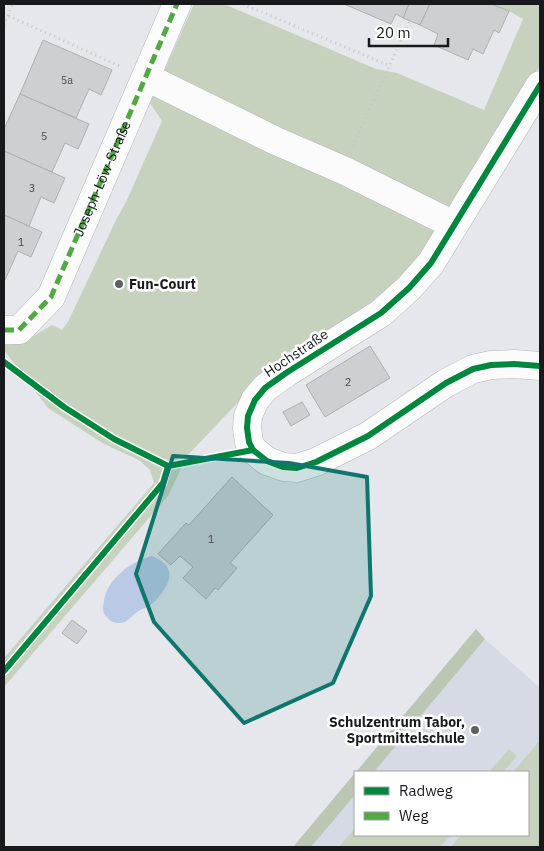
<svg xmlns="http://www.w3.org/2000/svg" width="544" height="851" font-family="'IBM Plex Sans',sans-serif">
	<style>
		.built { fill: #d5dae5 }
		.green { fill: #c7d2be }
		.forest { fill: #bcc7b3 }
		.water { fill: #bacae6 }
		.building { fill: #cdcfd3; stroke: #aeafb3 }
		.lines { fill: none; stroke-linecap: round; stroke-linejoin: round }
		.minor-casing { stroke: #b4b6b9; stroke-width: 29 }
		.path { stroke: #c4c6c7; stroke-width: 3; stroke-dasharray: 1 4; stroke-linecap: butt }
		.minor { stroke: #fbfbfc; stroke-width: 28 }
		.quiet { stroke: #52a943; stroke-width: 5; stroke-dasharray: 10 5; stroke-linecap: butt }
		.cycleway-casing { stroke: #fff; stroke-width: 9 }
		.cycleway { stroke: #00873e; stroke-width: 6 }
		.marked { fill: #0f766e; fill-opacity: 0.2; stroke: #0f766e; stroke-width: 4; stroke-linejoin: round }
		.poi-dot { fill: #5f6165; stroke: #fff; stroke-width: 2 }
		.labels { text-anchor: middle; stroke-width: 5; stroke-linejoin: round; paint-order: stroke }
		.number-label { font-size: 11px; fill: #46484c }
		.street-label { font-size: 14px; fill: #17191c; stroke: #fff }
		.poi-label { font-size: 14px; font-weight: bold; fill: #17191c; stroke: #fff; text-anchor: start }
	</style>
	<rect width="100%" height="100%" fill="#e5e7ec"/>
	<!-- built -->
	<polygon class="built" points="485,639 540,688 540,847 311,847 355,795 355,835 528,835 528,772 374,772"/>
	<!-- green -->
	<g class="green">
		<polygon points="194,4 224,4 376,69 397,73 484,110 523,19 509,11 491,4 540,4 540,66 435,236 415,265 374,303 246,394 187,456 168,496 4,687 4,658 154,483 150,470 139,460 104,444 48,408 4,350 4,345 20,344 52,325 62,330 68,322 116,220 126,202 162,121 150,103"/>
		<polygon points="540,740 540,847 451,847 461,835 528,835 528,772 513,772"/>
		<polygon points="509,749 517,756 503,772 489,772"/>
		<polygon points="355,828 355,835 451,835 440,847 339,847"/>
	</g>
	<!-- forest -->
	<g class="forest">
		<polygon points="476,629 485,639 374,772 356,772"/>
		<polygon points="355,773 355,795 311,847 293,847"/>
	</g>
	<!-- water -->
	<path class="water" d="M152 556C170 563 175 575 163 591 160 596 155 602 150 605 146 608 141 609 137 612 130 617 127 624 118 623 112 623 109 620 105 615 102 611 103 606 104 601 107 579 131 561 152 556Z"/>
	<!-- building -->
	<g class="building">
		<polygon points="344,4 409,4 403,18 396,14 391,24"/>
		<polygon points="409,4 430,4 420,25 403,18"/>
		<polygon points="430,4 491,4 509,11 499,33 494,30 483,54 473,49 468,60 434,45 438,34 420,25"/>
		<polygon points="43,40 112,70 101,95 89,89 76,118 20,94"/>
		<polygon points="20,94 89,124 78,149 65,143 52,172 4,151 4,129"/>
		<polygon points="4,151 65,178 54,203 41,197 29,226 4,215"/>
		<polygon points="4,215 42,232 31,257 18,251 5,280 4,280"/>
		<polygon points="370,346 390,378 325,417 306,385"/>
		<polygon points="302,402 310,415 291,426 283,412"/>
		<polygon points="232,477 273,515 230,563 237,568 218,590 215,588 206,599 183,578 193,567 180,556 171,565 158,554 186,523 189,525"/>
		<polygon points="72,620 87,631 77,644 62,633"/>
	</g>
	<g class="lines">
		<defs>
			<g id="minor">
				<polyline points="146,77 276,141 343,170 454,225"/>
				<polyline points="540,85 431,263 409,288 381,313 286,373 265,388 255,400 248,416 247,428 249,442 253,450 267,461 283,467 297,468 316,462 368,436 446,383 473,369 491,365 514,364 540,366"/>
				<path id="s1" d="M4 330H19L51 297 177 4"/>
			</g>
		</defs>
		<!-- minor casing -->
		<use href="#minor" class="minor-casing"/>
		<!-- path -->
		<g class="path">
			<polyline points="243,4 390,66"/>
			<polyline points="4,14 122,67"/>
			<polyline points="4,25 13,4"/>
			<polyline points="353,146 410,21"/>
		</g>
		<!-- minor -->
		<use href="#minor" class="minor"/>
		<!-- quiet -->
		<polyline class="quiet" points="4,330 19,330 51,297 177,4"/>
		<defs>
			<g id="cycleway">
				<polyline points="540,85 431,263 409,288 381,313 286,373 265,388 255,400 248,416 247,428 249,442 253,450 267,461 283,467 297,468 316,462 368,436 446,383 473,369 491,365 514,364 540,366"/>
				<polyline points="4,362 64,407 114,439 168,466 163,483 4,671"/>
				<polyline points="168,466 253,450"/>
			</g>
		</defs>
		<!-- cycleway casing -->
		<use href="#cycleway" class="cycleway-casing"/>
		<!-- cycleway -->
		<use href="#cycleway" class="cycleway"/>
	</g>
	<!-- marked area -->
	<path class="marked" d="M173 456 289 463 367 477 371 596 333 683 244 723 154 622 136 574Z"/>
	<!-- markers -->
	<g class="poi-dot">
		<circle cx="119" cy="284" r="5"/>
		<circle cx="475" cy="730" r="5"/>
	</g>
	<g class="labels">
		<!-- number labels -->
		<g class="number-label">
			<text x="67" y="84">5a</text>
			<text x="44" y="140">5</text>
			<text x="32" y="192">3</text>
			<text x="21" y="246">1</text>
			<text x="348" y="386">2</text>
			<text x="211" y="543">1</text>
		</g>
		<!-- street labels -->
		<g class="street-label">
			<text dy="5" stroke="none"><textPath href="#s1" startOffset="190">Joseph-Löw-Straße</textPath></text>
			<text transform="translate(296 353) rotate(-34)" y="5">Hochstraße</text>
		</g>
		<!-- poi labels -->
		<g class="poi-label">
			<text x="129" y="289">Fun-Court</text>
			<text x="465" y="727" text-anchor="end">Schulzentrum Tabor,<tspan x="465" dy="16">Sportmittelschule</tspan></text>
		</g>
	</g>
	<!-- border -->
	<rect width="544" height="851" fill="none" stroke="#17191c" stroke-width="10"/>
	<!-- legend -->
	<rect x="354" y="771" width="175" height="65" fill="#ffffff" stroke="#a2a3a4"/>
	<rect x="364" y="787" width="25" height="8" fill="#00873e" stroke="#a2a3a4"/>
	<text x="399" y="796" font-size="15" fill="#17191c">Radweg</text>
	<rect x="364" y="812" width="25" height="8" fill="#52a943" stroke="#a2a3a4"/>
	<text x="399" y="821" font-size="15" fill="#17191c">Weg</text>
	<!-- scale -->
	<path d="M369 38v8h79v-8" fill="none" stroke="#17191c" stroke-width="2.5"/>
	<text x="376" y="38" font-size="15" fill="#17191c" stroke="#ffffff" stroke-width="4" paint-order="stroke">20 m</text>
</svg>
